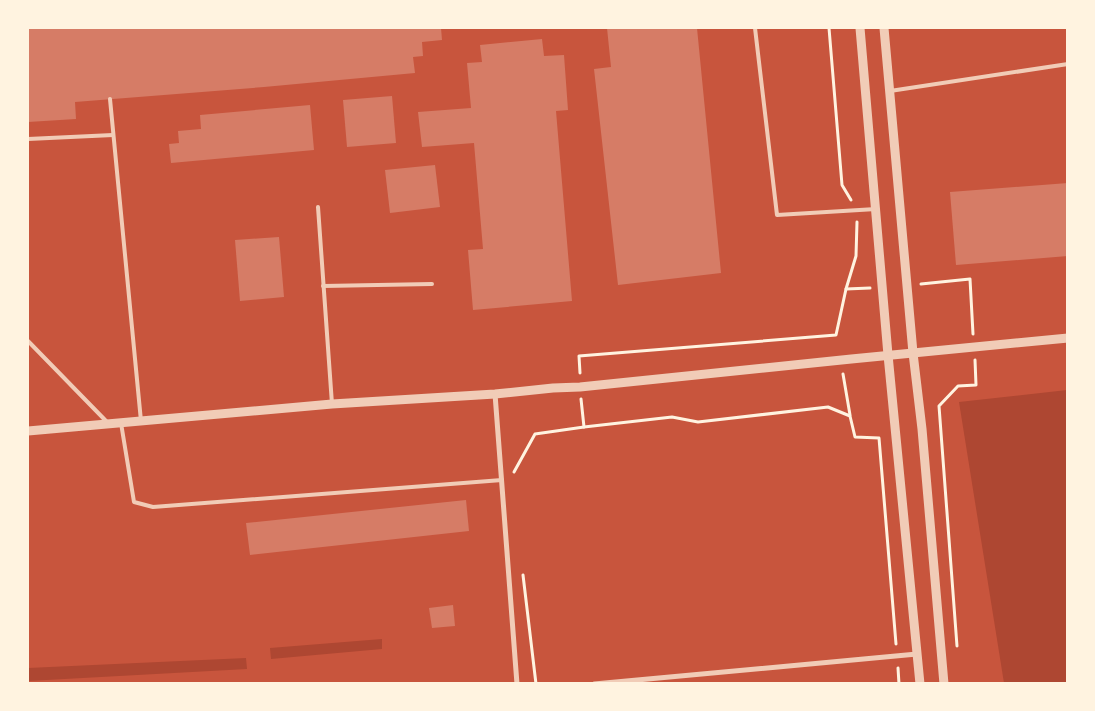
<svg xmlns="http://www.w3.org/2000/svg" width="1095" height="711" font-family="Manrope,sans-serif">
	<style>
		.green { fill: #ae4732 }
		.building { fill: #d67c66 }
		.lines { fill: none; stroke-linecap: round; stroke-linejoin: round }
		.path { stroke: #fff3e0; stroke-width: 3 }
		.service { stroke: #f1ccb7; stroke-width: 4 }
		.minor { stroke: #f1ccb7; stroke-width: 5 }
		.tertiary { stroke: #f1ccb7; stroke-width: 9 }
	</style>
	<rect width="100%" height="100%" fill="#c8553d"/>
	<!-- green -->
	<g class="green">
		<polygon points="1067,390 1067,683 1004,683 959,402"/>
		<polygon points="382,639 382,649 271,659 270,648"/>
		<polygon points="246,658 247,669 28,681 28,668"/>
	</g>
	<!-- building -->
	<g class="building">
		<polygon points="28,28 441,28 442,40 422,42 423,56 413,57 415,73 264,87 75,102 76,119 28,122"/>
		<polygon points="607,28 697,28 721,273 618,285 594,69 611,67"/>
		<polygon points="542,39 544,56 564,55 568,110 556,111 572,301 473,310 468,250 483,249 474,143 422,147 418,112 471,108 467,63 482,62 480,45"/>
		<polygon points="392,96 396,143 347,147 343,100"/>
		<polygon points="310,105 314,150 171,163 169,144 179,143 178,131 201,129 200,115"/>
		<polygon points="435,165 440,207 390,213 385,170"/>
		<polygon points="1068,183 1068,256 956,265 950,192"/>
		<polygon points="279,237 284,297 240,301 235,240"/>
		<polygon points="466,500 469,531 250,555 246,523"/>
		<polygon points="453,605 455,626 432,628 429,608"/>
	</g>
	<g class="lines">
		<!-- path -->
		<g class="path">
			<polyline points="829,28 842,185 851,200"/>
			<polyline points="921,284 970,279 973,334"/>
			<polyline points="846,289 870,288"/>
			<polyline points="580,373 579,356 836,335 846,289 856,256 857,222"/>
			<polyline points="843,374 850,415"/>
			<polyline points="584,427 672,417 698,422 828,407 850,416 855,437 879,438 896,644"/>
			<polyline points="514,472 535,434 584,427 581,399"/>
			<polyline points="523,575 536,684"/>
			<polyline points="957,646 939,406 958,386 976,385 975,360"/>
			<polyline points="898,668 899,684"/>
		</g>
		<!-- service -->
		<g class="service">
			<polyline points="755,28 777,215 876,209"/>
			<polyline points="890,91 1068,64"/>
			<polyline points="110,99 141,421"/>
			<polyline points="28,139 113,135"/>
			<polyline points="318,207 332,404"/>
			<polyline points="323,286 432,284"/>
			<polyline points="28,341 107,422"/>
			<polyline points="121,423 134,502 153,507 502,480"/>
		</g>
		<!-- minor -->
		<g class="minor">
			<polyline points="495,394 517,684"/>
			<polyline points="594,684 917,654"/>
		</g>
		<!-- tertiary -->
		<g class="tertiary">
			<polyline points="860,28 888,355 920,684"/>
			<polyline points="884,28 913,353 922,429 944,684"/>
			<path d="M28 431 332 404 495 394 553 388 580 387C743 370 905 353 1068 338"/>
		</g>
	</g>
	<!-- border -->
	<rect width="1095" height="711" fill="none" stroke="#fff3e0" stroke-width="58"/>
</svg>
